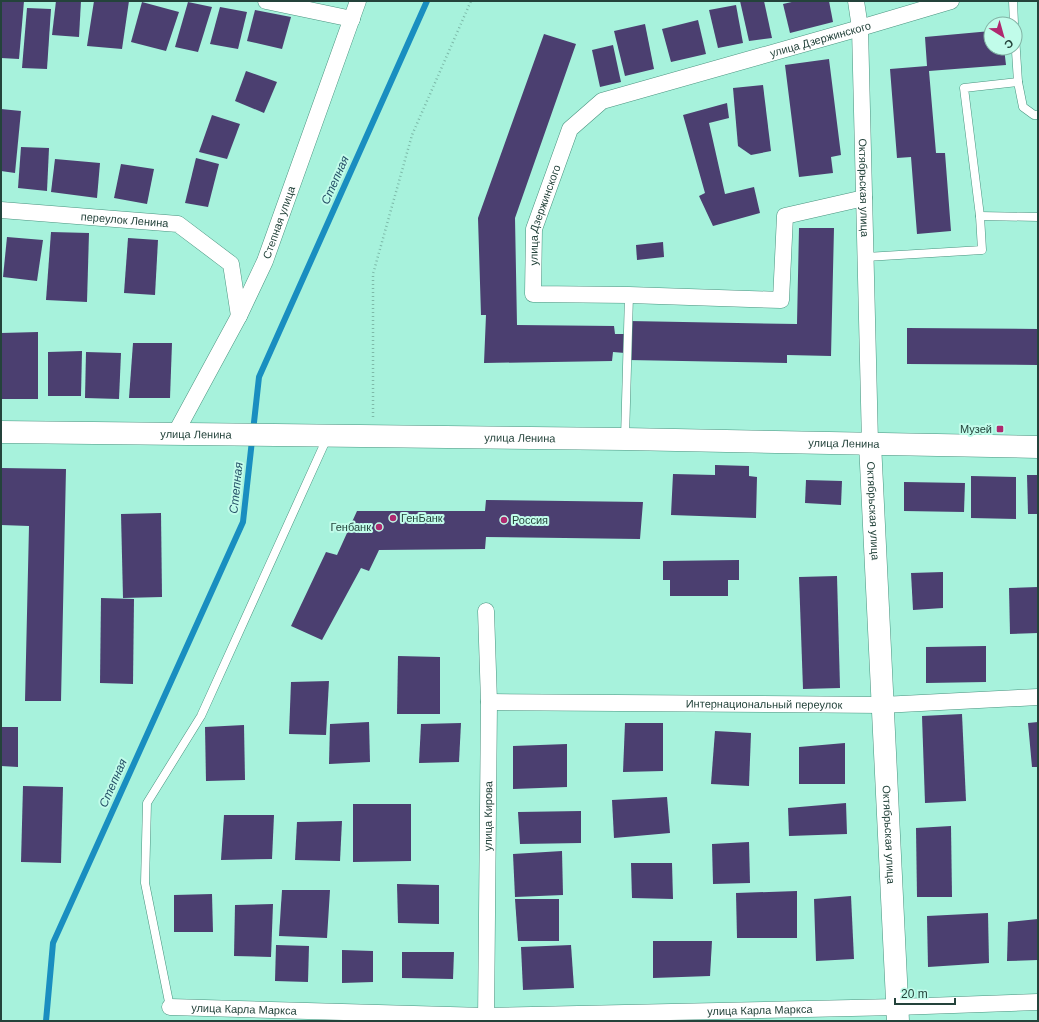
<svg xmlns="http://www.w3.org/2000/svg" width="1039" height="1022" font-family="Arial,sans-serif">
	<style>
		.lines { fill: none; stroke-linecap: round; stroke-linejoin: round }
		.stream { stroke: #198ec0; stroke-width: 6 }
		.building { fill: #4b3f70 }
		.service-casing { stroke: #49937f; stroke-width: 9 }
		.minor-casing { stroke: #49937f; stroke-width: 17 }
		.secondary-casing { stroke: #49937f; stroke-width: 23 }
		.path { stroke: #7dbaa9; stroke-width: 2.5; stroke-dasharray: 1 3; stroke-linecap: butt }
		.service { stroke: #fff; stroke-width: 8 }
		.minor { stroke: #fff; stroke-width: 16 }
		.secondary { stroke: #fff; stroke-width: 22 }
		.poi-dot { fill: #af296f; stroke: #c1fcea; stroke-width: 1.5 }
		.labels { text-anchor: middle; stroke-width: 4; stroke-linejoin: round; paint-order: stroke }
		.street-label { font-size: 11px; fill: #24433b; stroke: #c1fcea }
		.poi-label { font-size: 11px; fill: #24433b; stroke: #c1fcea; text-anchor: end }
		.water-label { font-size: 12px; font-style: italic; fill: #285269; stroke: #c1fcea }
	</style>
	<rect width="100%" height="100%" fill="#a7f2dc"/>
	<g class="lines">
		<!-- stream -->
		<polyline class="stream" points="46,1021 53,943 243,522 259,377 427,1"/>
	</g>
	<!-- building -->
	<g class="building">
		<polygon points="1,1 24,1 19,59 1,58"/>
		<polygon points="56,1 81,1 79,37 52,35"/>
		<polygon points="94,1 129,1 122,49 87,46"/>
		<polygon points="740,1 764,1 772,38 749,41"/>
		<polygon points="796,1 829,1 833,22 790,33 783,4"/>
		<polygon points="142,2 179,12 166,51 131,42"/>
		<polygon points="188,2 212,7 198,52 175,47"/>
		<polygon points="736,5 743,43 718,48 709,10"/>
		<polygon points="220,7 247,12 238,49 210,44"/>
		<polygon points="27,8 51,9 47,69 22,68"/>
		<polygon points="255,10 291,17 282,49 247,41"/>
		<polygon points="698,20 706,54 671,62 662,29"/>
		<polygon points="645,24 654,69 625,76 614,31"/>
		<polygon points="991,31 991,48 1004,48 1006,65 929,71 936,153 945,153 951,231 917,234 911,157 897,158 890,69 927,66 925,37"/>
		<polygon points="544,34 576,44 515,218 517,325 614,326 615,334 626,334 625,353 613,352 612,361 484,363 486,315 481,315 478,218"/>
		<polygon points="613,45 621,82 600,87 592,50"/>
		<polygon points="829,59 841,155 831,157 833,173 799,177 785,65"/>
		<polygon points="246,71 277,82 264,113 235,101"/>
		<polygon points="763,85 771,151 751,155 738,146 733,88"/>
		<polygon points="727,103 729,118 709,123 725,194 754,187 760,213 713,226 699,196 705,193 683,115"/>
		<polygon points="1,109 21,111 15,173 1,171"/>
		<polygon points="212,115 240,124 227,159 199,152"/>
		<polygon points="21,147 49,148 47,191 18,188"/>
		<polygon points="196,158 219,164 208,207 185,203"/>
		<polygon points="55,159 100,163 97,198 51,192"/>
		<polygon points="121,164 154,169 147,204 114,198"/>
		<polygon points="799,228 834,228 831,356 787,355 787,363 628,360 629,321 797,324"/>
		<polygon points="51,232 89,233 87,302 46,300"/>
		<polygon points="7,237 43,240 37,281 3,277"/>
		<polygon points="128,238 158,240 155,295 124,293"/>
		<polygon points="663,242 664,257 637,260 636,245"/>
		<polygon points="907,328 1038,329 1038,365 907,364"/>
		<polygon points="38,332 38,399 1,399 1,333"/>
		<polygon points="133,343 172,343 170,398 129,398"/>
		<polygon points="82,351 81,396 48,396 48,352"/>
		<polygon points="86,352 121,353 119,399 85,398"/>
		<polygon points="715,465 749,466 749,476 757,477 756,518 671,515 673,474 715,475"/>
		<polygon points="1,468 66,469 61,701 25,701 29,526 1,525"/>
		<polygon points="1027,475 1038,475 1038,514 1028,514"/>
		<polygon points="971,476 1016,477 1016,519 971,518"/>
		<polygon points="806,480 842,481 841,505 805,503"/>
		<polygon points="904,482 965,483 964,512 904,511"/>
		<polygon points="486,500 643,502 640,539 486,537 485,549 379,550 369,571 361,568 322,640 291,626 326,552 337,555 357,511 485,511"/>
		<polygon points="161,513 162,597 123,598 121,514"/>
		<polygon points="739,560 739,580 728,580 728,596 670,596 670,580 663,580 663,561"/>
		<polygon points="943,572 943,608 913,610 911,573"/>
		<polygon points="837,576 840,688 803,689 799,577"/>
		<polygon points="1038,587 1038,633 1010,634 1009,588"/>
		<polygon points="101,598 134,599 133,684 100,683"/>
		<polygon points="986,646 986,682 926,683 926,647"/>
		<polygon points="398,656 440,657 440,714 397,714"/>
		<polygon points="329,681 326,735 289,734 291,682"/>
		<polygon points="962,714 966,801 925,803 922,716"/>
		<polygon points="369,722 370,762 329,764 330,724"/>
		<polygon points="1038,722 1038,767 1032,767 1028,723"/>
		<polygon points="461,723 459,762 419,763 421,724"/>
		<polygon points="625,723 663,723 663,771 623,772"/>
		<polygon points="244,725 245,780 206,781 205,727"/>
		<polygon points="1,727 18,727 18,767 1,766"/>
		<polygon points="715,731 751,733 749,786 711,784"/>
		<polygon points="845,743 845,784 799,784 799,747"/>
		<polygon points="567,744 567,787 513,789 513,746"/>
		<polygon points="23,786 63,787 61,863 21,862"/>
		<polygon points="667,797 670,833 614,838 612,800"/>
		<polygon points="846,803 847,834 789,836 788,808"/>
		<polygon points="353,804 411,804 411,861 353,862"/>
		<polygon points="581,811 581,843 520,844 518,812"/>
		<polygon points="224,815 274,815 272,859 221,860"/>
		<polygon points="342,821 340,861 295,860 297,822"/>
		<polygon points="951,826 952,897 917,897 916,828"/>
		<polygon points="749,842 750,883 713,884 712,844"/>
		<polygon points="562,851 563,895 515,897 513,854"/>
		<polygon points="631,863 672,863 673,899 632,898"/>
		<polygon points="397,884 439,885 439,924 398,923"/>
		<polygon points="282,890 330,890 327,938 279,936"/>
		<polygon points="797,891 797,938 737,938 736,893"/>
		<polygon points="212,894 213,932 174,932 174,895"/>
		<polygon points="851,896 854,959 816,961 814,899"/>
		<polygon points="515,899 559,899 559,941 518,941"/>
		<polygon points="273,904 271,957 234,956 235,905"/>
		<polygon points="988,913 989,963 928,967 927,916"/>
		<polygon points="1038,919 1038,960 1007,961 1008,922"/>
		<polygon points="653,941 712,941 710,976 653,978"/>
		<polygon points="276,945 309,946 308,982 275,981"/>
		<polygon points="571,945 574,988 523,990 521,947"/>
		<polygon points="342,950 373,951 373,982 342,983"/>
		<polygon points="402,952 454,952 453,979 402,978"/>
	</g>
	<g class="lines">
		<defs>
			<g id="service">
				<polyline points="1013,1 1014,24"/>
				<polyline points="1018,82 1023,107 1034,115 1038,115"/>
				<polyline points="980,216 1038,217"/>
				<polyline points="866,257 982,250 980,216 964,88 1018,82 1015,36"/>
				<polyline points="625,438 629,295"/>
				<polyline points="170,1007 145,883 147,803 201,716 327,438"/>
			</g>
			<g id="minor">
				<polyline points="266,1 352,19"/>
				<path id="s1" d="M856 1 860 28 870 443"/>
				<path id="s2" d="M864 198 785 216 781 300 629 295 533 294 534 229 570 129 602 101 860 28 951 1"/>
				<path id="s3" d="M1 210 178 224 231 264 239 316"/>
				<path id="s4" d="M175 434 239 316 265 261 358 1"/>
				<path id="s5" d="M489 702 882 705 1038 697"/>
				<path id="s6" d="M170 1007 485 1016 897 1007 1038 1002"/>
				<path id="s7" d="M486 1021 489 702 486 611"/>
			</g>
			<g id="secondary">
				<path id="s8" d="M1 432 625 439 1038 447"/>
				<path id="s9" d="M870 443 898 1021"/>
			</g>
		</defs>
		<!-- service casing -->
		<use href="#service" class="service-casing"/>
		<!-- minor casing -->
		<use href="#minor" class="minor-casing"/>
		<!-- secondary casing -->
		<use href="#secondary" class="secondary-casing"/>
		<!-- path -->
		<polyline class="path" points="373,417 373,274 412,135 471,1"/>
		<!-- service -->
		<use href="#service" class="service"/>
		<!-- minor -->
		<use href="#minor" class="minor"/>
		<!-- secondary -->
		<use href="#secondary" class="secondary"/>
	</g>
	<!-- markers -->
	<g class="poi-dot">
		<rect x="996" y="425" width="8" height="8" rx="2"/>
		<circle cx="393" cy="518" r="4"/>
		<circle cx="504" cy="520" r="4"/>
		<circle cx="379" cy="527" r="4"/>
	</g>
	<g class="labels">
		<!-- street labels -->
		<g class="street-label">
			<text dy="4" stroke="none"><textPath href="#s2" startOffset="854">улица Дзержинского</textPath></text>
			<text dy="4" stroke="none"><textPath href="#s1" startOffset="187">Октябрьская улица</textPath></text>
			<text dy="4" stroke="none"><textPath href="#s2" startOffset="494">улица Дзержинского</textPath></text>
			<text dy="4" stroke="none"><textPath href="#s3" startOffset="124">переулок Ленина</textPath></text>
			<text dy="4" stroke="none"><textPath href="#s4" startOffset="236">Степная улица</textPath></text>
			<text dy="4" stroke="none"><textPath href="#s8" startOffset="195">улица Ленина</textPath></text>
			<text dy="4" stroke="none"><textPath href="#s8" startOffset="519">улица Ленина</textPath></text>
			<text dy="4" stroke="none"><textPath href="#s8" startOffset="843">улица Ленина</textPath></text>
			<text dy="4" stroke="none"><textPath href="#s9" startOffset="68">Октябрьская улица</textPath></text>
			<text dy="4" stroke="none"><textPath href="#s5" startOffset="275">Интернациональный переулок</textPath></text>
			<text dy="4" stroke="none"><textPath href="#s7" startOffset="205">улица Кирова</textPath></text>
			<text dy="4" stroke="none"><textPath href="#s9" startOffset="392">Октябрьская улица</textPath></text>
			<text dy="4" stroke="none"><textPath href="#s6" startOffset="74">улица Карла Маркса</textPath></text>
			<text dy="4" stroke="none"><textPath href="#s6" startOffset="590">улица Карла Маркса</textPath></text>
		</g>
		<!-- poi labels -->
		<g class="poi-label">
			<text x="992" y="433">Музей</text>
			<text x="401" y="522" text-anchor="start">ГенБанк</text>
			<text x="512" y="524" text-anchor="start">Россия</text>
			<text x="371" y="531">Генбанк</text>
		</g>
		<!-- water labels -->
		<g class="water-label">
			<text transform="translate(335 180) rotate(-66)" y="4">Степная</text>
			<text transform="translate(236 488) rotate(-84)" y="4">Степная</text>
			<text transform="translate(113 783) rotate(-66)" y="4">Степная</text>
		</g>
	</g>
	<!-- border -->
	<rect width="1039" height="1022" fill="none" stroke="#24433b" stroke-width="4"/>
	<!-- north arrow -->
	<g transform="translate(1003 36) rotate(143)"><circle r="19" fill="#c1fcea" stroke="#82b2a4"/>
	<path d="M0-3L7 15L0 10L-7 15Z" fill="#af296f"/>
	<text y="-6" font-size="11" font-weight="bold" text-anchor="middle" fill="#24433b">С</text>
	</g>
	<!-- scale -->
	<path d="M895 998v6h60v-6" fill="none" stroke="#24433b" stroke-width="2"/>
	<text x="901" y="998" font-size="12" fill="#24433b" stroke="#c1fcea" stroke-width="3" paint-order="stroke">20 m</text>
</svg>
